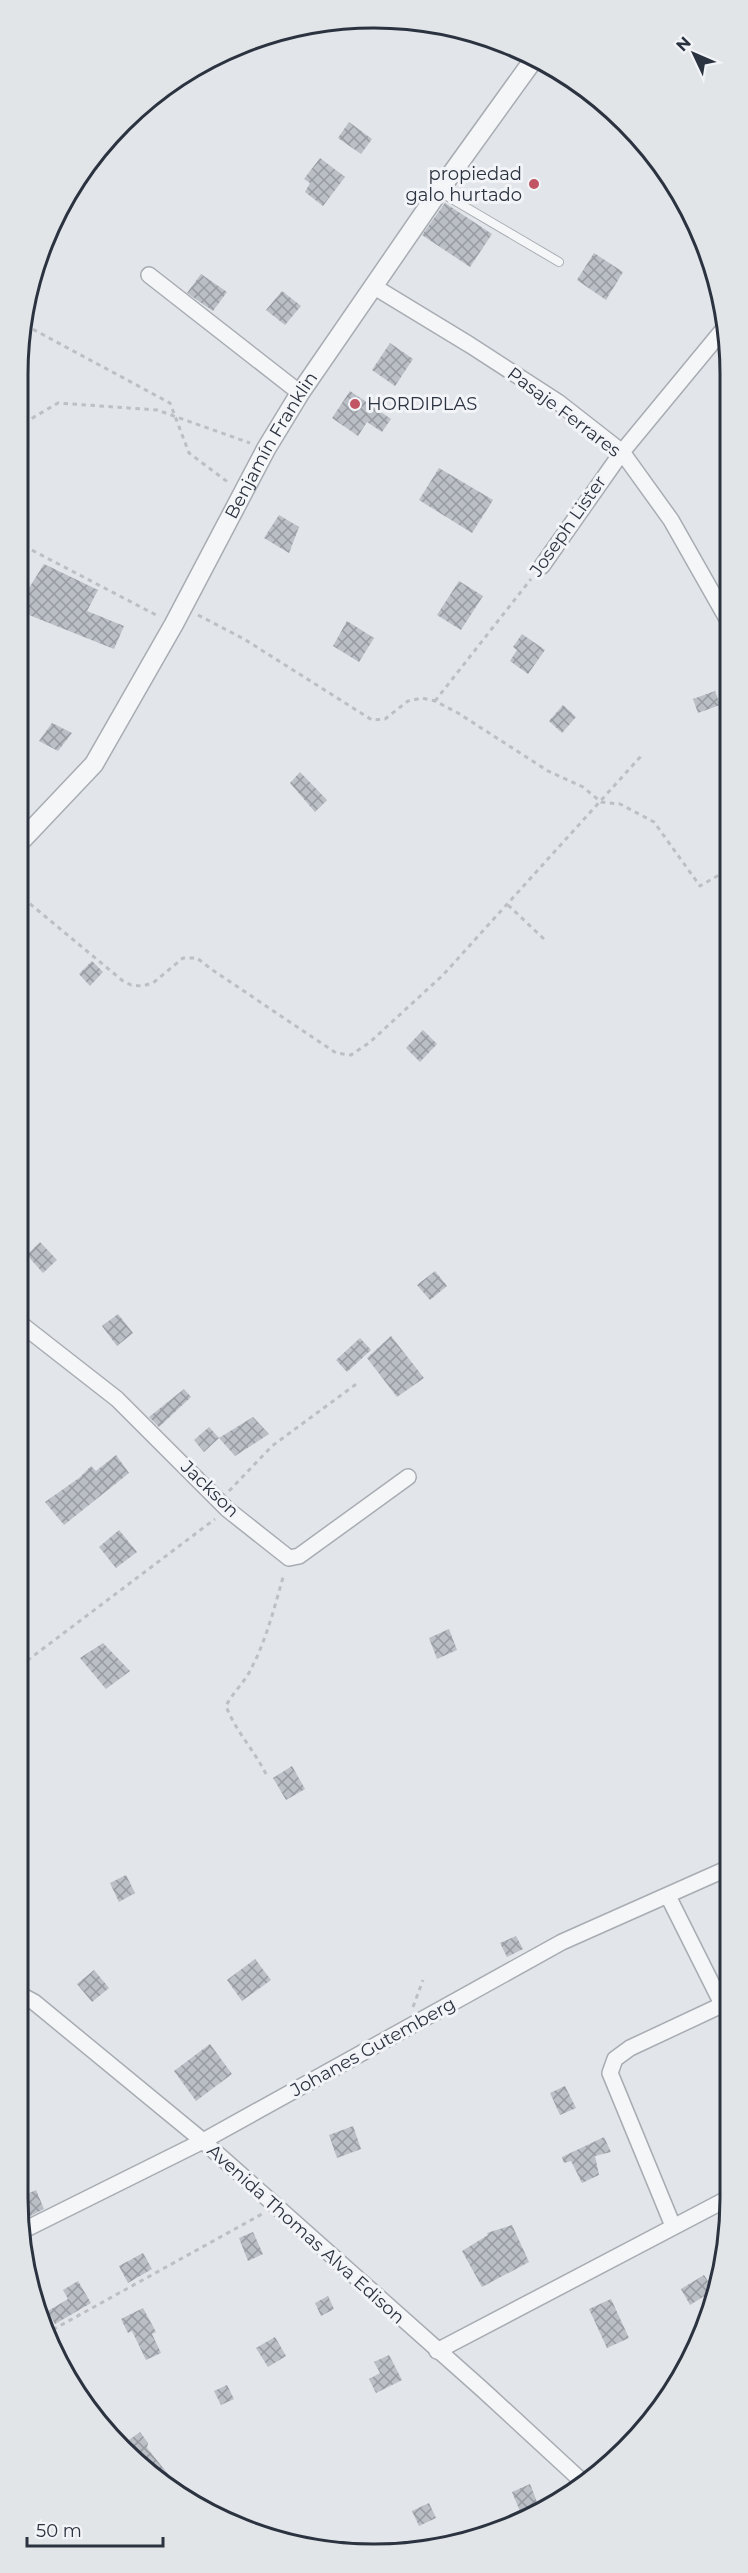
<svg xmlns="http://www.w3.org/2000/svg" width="748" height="2573" font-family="Montserrat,sans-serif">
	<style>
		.building { fill: url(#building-cross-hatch) }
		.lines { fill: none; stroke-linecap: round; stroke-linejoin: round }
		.service-casing { stroke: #a8acb3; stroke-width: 10 }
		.minor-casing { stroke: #a8acb3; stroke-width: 18 }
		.tertiary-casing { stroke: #a8acb3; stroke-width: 21 }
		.path { stroke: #bdbfc4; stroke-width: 3; stroke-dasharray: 4.5 4.5; stroke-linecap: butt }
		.service { stroke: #f5f6f8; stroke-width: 8 }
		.minor { stroke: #f5f6f8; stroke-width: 15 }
		.tertiary { stroke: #f5f6f8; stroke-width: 18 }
		.poi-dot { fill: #c15564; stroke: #f2f4f7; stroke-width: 2 }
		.labels { text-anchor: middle; stroke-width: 6; stroke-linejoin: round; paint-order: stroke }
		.poi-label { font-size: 18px; fill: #2c3340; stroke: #f2f4f7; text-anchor: end }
		.street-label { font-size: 18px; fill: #2c3340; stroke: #f2f4f7 }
		.rim { fill: none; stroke: #2c3340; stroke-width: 3 }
	</style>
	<defs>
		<pattern id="building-cross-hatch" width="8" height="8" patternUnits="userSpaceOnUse" patternTransform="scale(1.5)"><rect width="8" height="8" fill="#babec5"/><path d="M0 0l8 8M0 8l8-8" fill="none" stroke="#979ba1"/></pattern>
	</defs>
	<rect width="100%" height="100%" fill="#e2e5e9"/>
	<!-- building -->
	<g class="building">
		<polygon points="349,122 372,139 361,154 338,138"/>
		<polygon points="320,158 345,177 323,206 305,192 310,183 304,179"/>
		<polygon points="445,203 492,234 470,267 422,235"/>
		<polygon points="594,253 623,272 606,300 577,280"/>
		<polygon points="201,274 227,292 213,311 187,293"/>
		<polygon points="282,291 301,306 285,325 266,310"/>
		<polygon points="390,343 413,359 395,386 372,370"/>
		<polygon points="350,391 391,419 382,432 367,422 358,436 332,418"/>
		<polygon points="439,468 493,500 472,533 419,500"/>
		<polygon points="279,515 299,527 289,553 264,538"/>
		<polygon points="44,564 98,590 87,611 124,626 114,649 24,613 24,596"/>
		<polygon points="459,581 483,596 461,630 437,615"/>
		<polygon points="347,621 374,638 359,662 333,646"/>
		<polygon points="522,634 545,650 528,674 510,661 517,650 513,647"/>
		<polygon points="715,691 720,705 698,713 693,699"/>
		<polygon points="563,705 576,717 562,733 549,721"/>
		<polygon points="52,723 72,733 58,751 39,741"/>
		<polygon points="300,772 327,800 315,812 290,783"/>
		<polygon points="92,961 103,972 90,986 79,974"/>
		<polygon points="423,1030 437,1044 420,1062 406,1048"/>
		<polygon points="40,1242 57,1260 43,1273 27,1255"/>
		<polygon points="435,1271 447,1286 430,1300 417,1285"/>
		<polygon points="118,1314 133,1333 117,1346 102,1326"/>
		<polygon points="391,1336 424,1378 397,1397 367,1358"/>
		<polygon points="360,1338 371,1350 347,1372 336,1360"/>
		<polygon points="184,1389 191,1397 159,1427 149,1417"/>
		<polygon points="253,1417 269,1434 235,1456 219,1438"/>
		<polygon points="209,1427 219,1438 204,1452 194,1440"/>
		<polygon points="116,1455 129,1473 64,1525 45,1502 79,1478 91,1466 96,1471"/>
		<polygon points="119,1530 137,1552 116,1568 99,1547"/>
		<polygon points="449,1629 457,1650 437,1659 429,1638"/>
		<polygon points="103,1643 130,1671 106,1689 80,1658"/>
		<polygon points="292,1766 305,1789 286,1800 273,1778"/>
		<polygon points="126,1875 135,1893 119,1902 110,1883"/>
		<polygon points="516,1936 523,1949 507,1957 500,1943"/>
		<polygon points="255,1959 271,1980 242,2001 227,1980"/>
		<polygon points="94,1970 109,1988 92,2002 77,1984"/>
		<polygon points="210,2044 232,2074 196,2101 174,2071"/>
		<polygon points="565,2086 576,2108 560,2115 550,2093"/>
		<polygon points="353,2126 361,2149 337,2158 329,2135"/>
		<polygon points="604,2137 611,2152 595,2156 599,2175 582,2183 571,2161 564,2163 562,2157"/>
		<polygon points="36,2190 44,2209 22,2220 20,2207 23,2205 20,2197"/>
		<polygon points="512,2225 529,2262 482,2287 462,2251 488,2235 487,2233"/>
		<polygon points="253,2232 263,2254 248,2261 239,2238"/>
		<polygon points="143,2253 152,2269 128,2283 119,2266"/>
		<polygon points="704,2275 714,2290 690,2305 681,2289"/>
		<polygon points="78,2281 91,2303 55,2324 48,2311 68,2299 63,2290"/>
		<polygon points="328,2296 334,2309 321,2316 315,2303"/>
		<polygon points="611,2299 629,2338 607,2348 589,2309"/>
		<polygon points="143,2308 156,2332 152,2334 161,2353 146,2360 132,2331 128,2333 121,2319"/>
		<polygon points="275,2337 286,2356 268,2367 256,2348"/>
		<polygon points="389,2355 402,2380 376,2393 369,2379 380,2373 374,2362"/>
		<polygon points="227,2385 234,2399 221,2405 214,2391"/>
		<polygon points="140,2432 148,2443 147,2448 168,2474 164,2478 122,2445"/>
		<polygon points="530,2484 539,2507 522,2516 512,2492"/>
		<polygon points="429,2503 436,2518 419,2526 412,2511"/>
	</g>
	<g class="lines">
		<defs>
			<polyline id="service" points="440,192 559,262"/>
			<g id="minor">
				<polyline points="149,275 300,393"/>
				<polyline points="373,286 470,345 558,402 622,452 671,520 726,617"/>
				<polyline points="542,566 622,452 726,326"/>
				<polyline points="21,1324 117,1399 227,1509 289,1558 299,1556 408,1477"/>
				<polyline points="668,1896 724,2008"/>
				<polyline points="19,1994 34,2002 203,2141 483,2390 585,2484"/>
				<polyline points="673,2226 610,2073 615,2059 630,2048 724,2004"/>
				<polyline points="24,2230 203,2141 562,1942 724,1870"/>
				<polyline points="437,2351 723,2201"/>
			</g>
			<g id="tertiary">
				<path id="s1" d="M23 839 94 764 174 624 266 449 300 393 439 191 534 59"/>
			</g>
		</defs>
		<!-- service casing -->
		<use href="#service" class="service-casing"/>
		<!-- minor casing -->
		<use href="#minor" class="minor-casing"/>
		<!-- tertiary casing -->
		<use href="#tertiary" class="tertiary-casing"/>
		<!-- path -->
		<g class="path">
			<polyline points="25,325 170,403 189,453 229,483"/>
			<polyline points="24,423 58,403 157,410 250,443"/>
			<polyline points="24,546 158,616"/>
			<polyline points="198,615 244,639 372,720 385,719 408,701 422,698 435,701 458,713 548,771 583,787 601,802 620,804 654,822 700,886 726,871"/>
			<polyline points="435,701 531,579"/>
			<polyline points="23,898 123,981 131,985 142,986 153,983 183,958 197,958 211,969 336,1053 351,1055 369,1043 443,975 642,755"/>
			<polyline points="508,905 545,940"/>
			<polyline points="229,1491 272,1446 359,1382"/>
			<polyline points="20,1666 215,1519"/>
			<path d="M266 1774C254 1750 235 1730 226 1706 233 1692 246 1681 252 1667 267 1638 275 1605 284 1574"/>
			<polyline points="413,2007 423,1980"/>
			<polyline points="45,2334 262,2214"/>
		</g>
		<!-- service -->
		<use href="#service" class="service"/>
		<!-- minor -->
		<use href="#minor" class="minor"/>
		<!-- tertiary -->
		<use href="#tertiary" class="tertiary"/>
	</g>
	<!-- markers -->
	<g class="poi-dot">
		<circle cx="534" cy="184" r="6"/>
		<circle cx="355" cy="404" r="6"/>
	</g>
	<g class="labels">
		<!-- poi labels -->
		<g class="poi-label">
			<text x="522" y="180">propiedad<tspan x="522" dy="21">galo hurtado</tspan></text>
			<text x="367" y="410" text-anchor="start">HORDIPLAS</text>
		</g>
		<!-- street labels -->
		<g class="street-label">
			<text transform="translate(564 412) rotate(37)" y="6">Pasaje Ferrares</text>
			<text dy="6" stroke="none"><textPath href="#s1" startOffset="468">Benjamín Franklin</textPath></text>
			<text transform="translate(568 526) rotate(-55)" y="6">Joseph Lister</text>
			<text transform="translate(210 1489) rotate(44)" y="6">Jackson</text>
			<text transform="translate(373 2047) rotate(-29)" y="6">Johanes Gutemberg</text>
			<text transform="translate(306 2234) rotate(42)" y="6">Avenida Thomas Alva Edison</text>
		</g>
	</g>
	<!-- crop -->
	<path d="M0 0H748V2573H0ZM374 28H374A346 346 0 0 1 720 374V2198A346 346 0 0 1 374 2544H374A346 346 0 0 1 28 2198V374A346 346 0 0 1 374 28Z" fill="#e2e5e8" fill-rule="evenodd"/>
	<path class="rim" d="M374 28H374A346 346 0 0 1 720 374V2198A346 346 0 0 1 374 2544H374A346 346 0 0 1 28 2198V374A346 346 0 0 1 374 28Z"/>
	<!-- north arrow -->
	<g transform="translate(694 54) rotate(314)" stroke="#f2f4f7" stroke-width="4.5" paint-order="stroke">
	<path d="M0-4.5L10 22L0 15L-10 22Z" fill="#2c3340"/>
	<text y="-9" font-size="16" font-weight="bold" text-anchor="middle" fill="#2c3340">N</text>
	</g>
	<!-- scale -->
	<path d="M27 2537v9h136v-9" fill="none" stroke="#2c3340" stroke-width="3"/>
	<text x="36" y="2537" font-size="18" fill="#2c3340" stroke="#f2f4f7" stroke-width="4.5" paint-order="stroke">50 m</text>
</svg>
